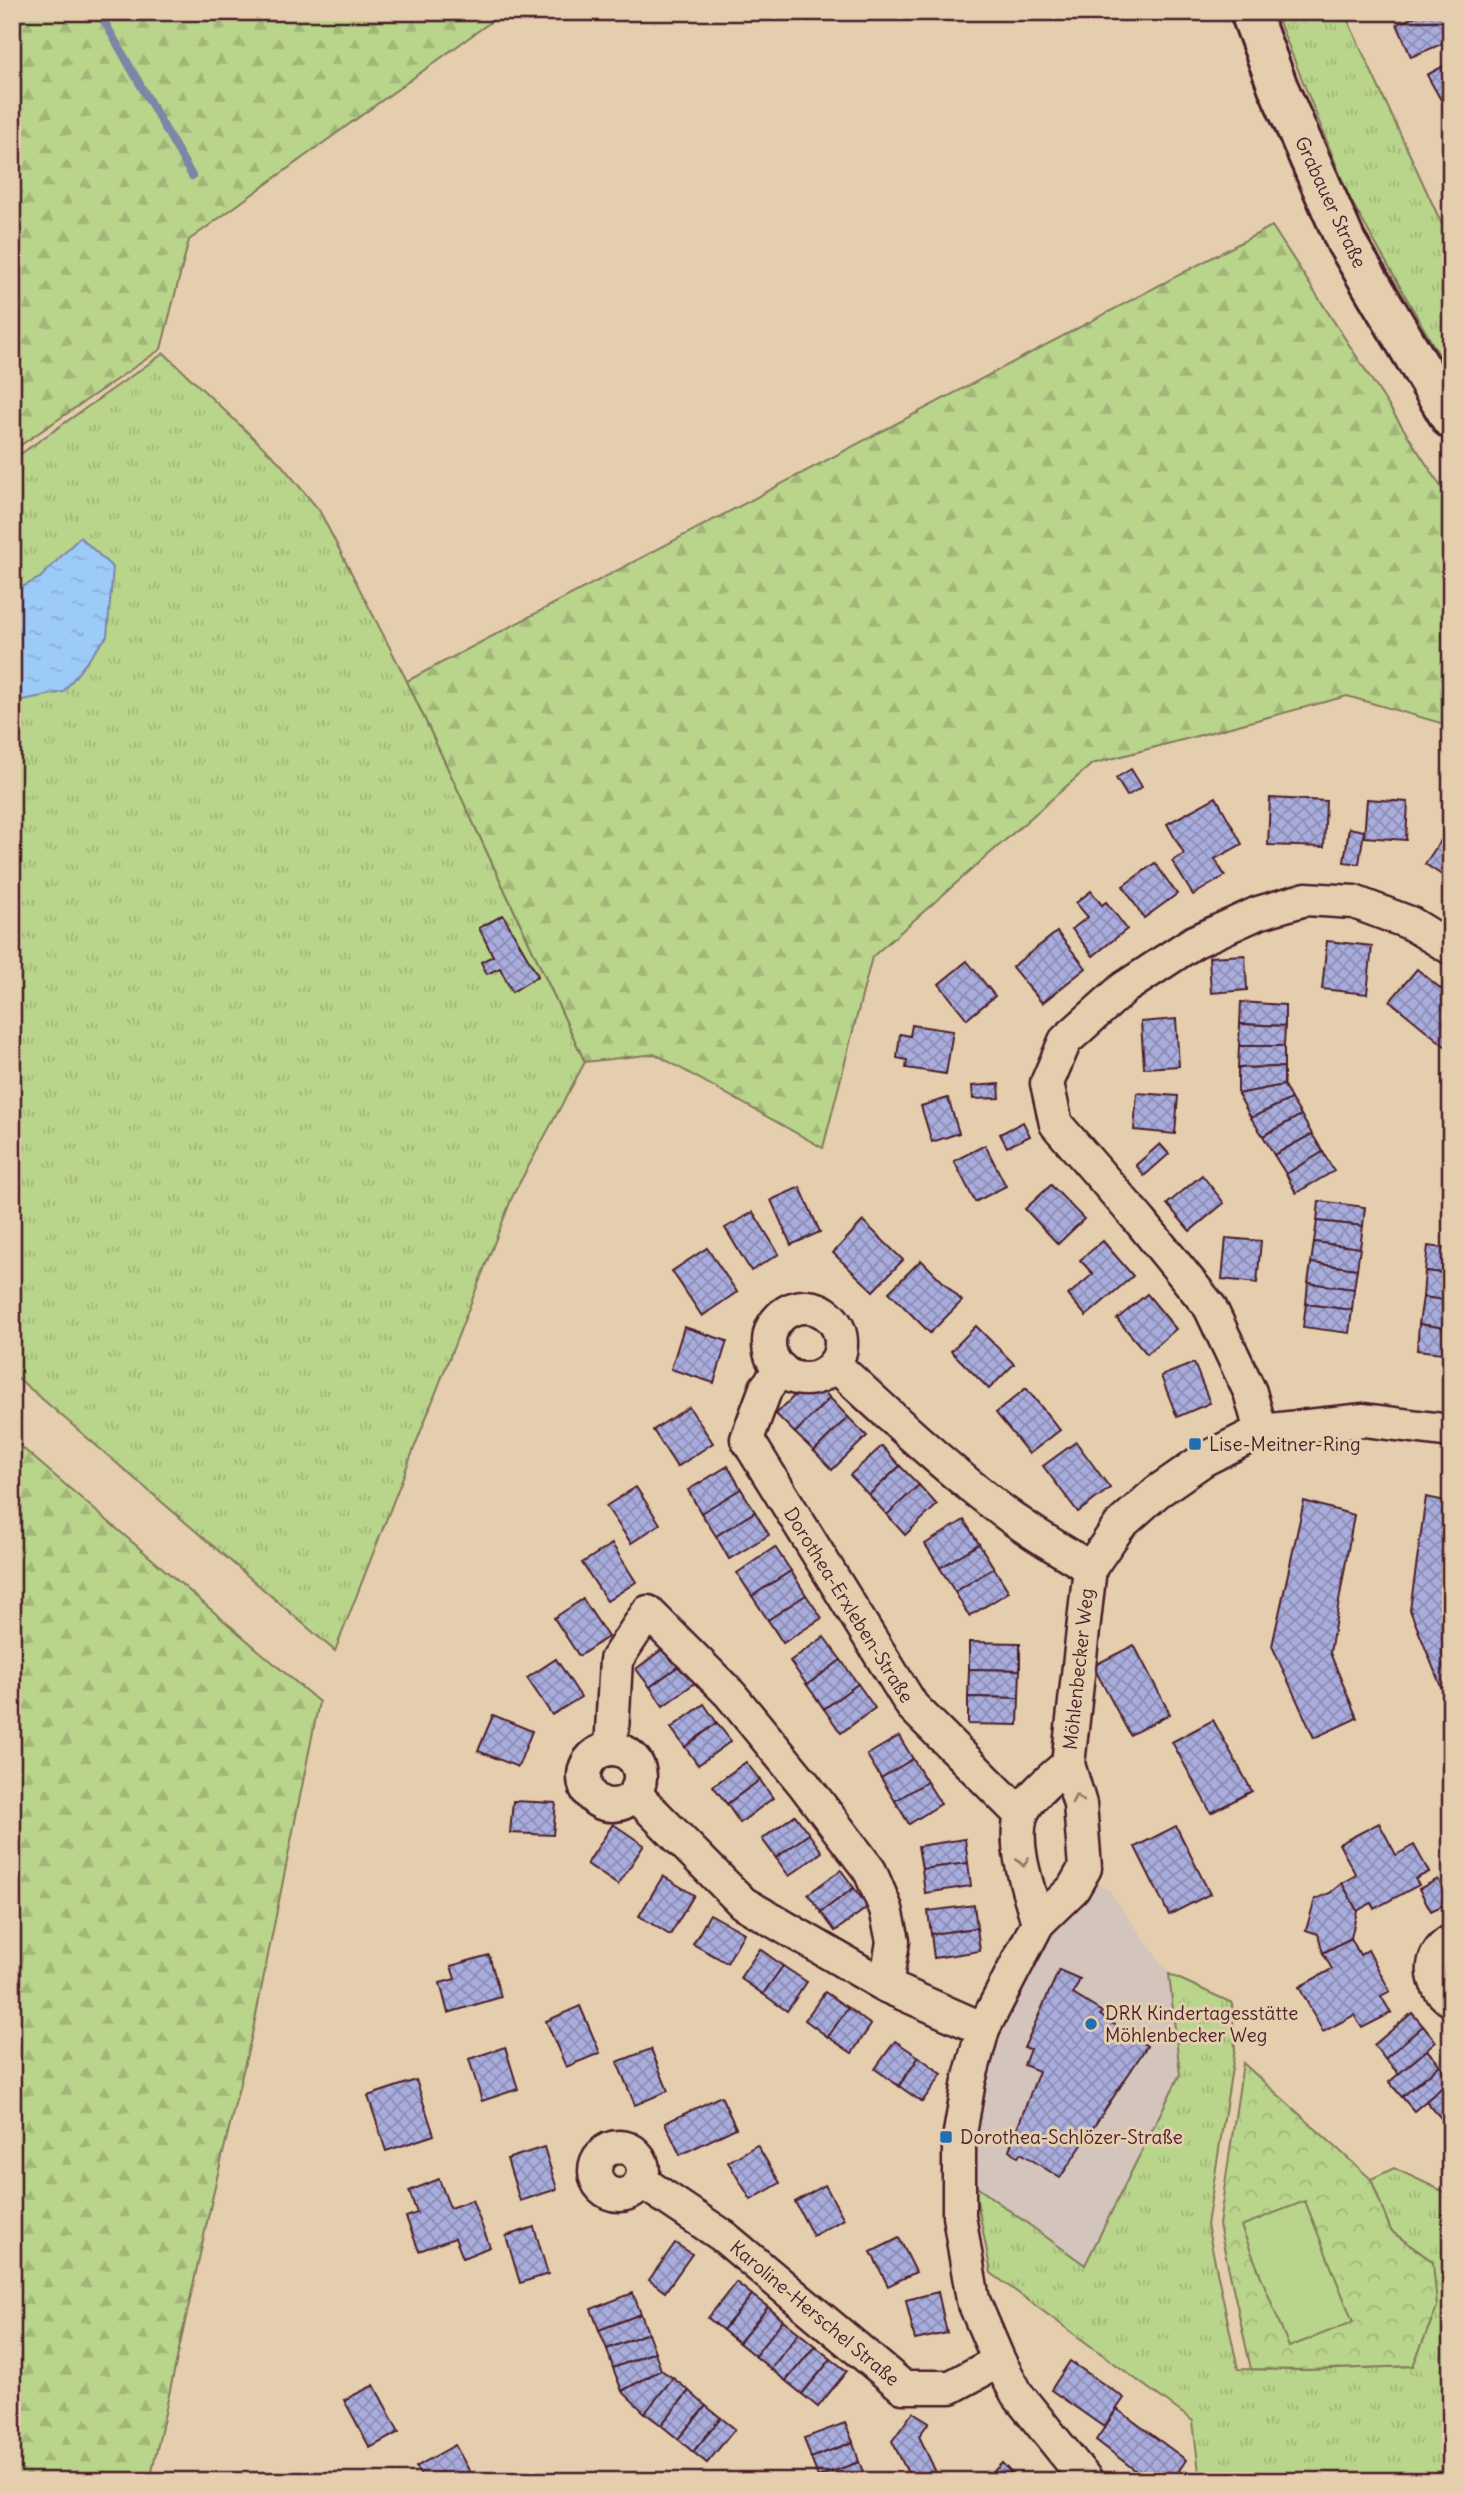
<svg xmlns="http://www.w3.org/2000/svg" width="1463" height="2493" font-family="Delius,sans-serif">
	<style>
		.built { fill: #d3c4bc }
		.grass { fill: url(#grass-tufts); stroke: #827a5b; stroke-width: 2 }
		.forest { fill: url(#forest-firs); stroke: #827a5b; stroke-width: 2 }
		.park { fill: url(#park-crowns); stroke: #827a5b; stroke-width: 2 }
		.pitch { fill: #b9d48b; stroke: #827a5b; stroke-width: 2 }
		.water { fill: url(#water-ripples); stroke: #7c86a6; stroke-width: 2 }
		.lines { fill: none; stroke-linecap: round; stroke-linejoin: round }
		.stream { stroke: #7c86a6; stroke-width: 8 }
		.building { fill: url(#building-cross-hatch); stroke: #4a1f2b; stroke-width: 2 }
		.minor-casing { stroke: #4a1f2b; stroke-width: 37 }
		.major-casing { stroke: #4a1f2b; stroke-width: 44 }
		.minor { stroke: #e5ceae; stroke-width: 32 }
		.major { stroke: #e5ceae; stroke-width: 38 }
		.oneway { stroke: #98766c }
		.poi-dot { fill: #1f6fb2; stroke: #e5ceae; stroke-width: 2.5 }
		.labels { text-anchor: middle; stroke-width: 6; stroke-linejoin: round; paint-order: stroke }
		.street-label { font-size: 19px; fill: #4a1f2b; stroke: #e5ceae }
		.poi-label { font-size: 19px; fill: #4a1f2b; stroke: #e5ceae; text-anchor: start }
	</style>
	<defs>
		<pattern id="grass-tufts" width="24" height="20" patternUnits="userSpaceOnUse" patternTransform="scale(1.75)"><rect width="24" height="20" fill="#b9d48b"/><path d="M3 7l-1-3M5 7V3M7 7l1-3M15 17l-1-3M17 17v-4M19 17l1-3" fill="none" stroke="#a1b678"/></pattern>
		<pattern id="forest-firs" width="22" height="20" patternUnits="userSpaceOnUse" patternTransform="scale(1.75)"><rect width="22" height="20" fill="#b9d48b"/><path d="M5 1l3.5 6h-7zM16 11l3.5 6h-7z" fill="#a1b678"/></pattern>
		<pattern id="park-crowns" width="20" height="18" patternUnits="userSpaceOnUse" patternTransform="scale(1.75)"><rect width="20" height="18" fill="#b9d48b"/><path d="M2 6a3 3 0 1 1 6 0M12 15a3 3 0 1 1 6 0" fill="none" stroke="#a1b678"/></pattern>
		<pattern id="water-ripples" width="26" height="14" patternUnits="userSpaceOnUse" patternTransform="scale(1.75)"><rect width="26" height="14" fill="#9dcbf8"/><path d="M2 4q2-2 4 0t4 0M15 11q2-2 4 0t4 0" fill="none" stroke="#89aed5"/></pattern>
		<pattern id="building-cross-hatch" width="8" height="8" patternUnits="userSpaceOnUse" patternTransform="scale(1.75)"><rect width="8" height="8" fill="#a9addd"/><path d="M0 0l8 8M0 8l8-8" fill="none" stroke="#8c8cb3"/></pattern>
	</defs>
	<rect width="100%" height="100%" fill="#e5ceae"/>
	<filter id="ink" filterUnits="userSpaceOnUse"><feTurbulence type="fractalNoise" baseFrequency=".0143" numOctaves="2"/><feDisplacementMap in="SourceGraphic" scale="14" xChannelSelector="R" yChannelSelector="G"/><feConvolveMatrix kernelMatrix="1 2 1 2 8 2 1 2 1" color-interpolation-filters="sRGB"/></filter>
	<g filter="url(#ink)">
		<!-- built -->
		<polygon class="built" points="1085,1878 1109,1890 1169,1974 1180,2074 1085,2266 974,2185 981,2083 1041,1945"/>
		<!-- grass -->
		<g class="grass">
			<polygon points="1275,12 1344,12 1451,244 1451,376 1350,199"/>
			<polygon points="164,353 280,463 319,510 407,681 585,1062 513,1195 335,1651 12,1373 12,460"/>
			<polygon points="1169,1974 1232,2003 1235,2049 1207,2225 1238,2369 1305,2370 1413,2366 1433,2262 1391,2231 1371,2179 1394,2168 1451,2195 1451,2473 1422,2481 1200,2481 1193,2421 991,2273 974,2185 1085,2265 1180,2074"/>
		</g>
		<!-- forest -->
		<g class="forest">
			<polygon points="12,12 495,12 496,18 189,240 161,349 12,451"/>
			<polygon points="1272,226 1451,502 1451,726 1347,696 1092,764 872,957 823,1148 655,1054 585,1062 407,681"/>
			<polygon points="12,1439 319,1702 253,2030 215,2186 150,2481 12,2481"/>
		</g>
		<!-- park -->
		<polygon class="park" points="1243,2063 1371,2179 1391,2231 1433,2262 1437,2307 1413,2366 1305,2370 1251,2369 1219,2225"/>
		<!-- pitch -->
		<polygon class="pitch" points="1305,2201 1353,2322 1289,2347 1241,2226"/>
		<!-- water -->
		<polygon class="water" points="80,537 113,568 107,636 63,692 12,702 12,592 40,578"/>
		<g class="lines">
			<!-- stream -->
			<polyline class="stream" points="99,12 192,176"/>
		</g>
		<!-- building -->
		<g class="building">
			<polygon points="1425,12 1440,12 1451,40 1411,57 1397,24"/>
			<polygon points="1451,62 1451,109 1447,111 1427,75"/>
			<polygon points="1131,769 1142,787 1127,796 1116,778"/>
			<polygon points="1216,797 1242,844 1215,859 1225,876 1193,895 1172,861 1184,854 1167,824"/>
			<polygon points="1270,798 1326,801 1324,847 1268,845"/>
			<polygon points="1367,799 1408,802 1406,840 1364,837"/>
			<polygon points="1349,828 1364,831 1359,864 1344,862"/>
			<polygon points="1448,830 1451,832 1451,881 1425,864"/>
			<polygon points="1155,863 1177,894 1144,918 1123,886"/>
			<polygon points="1091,891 1102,905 1106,902 1127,929 1093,956 1072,929 1088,917 1076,903"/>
			<polygon points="503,915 538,976 512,992 500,968 487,974 481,962 493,956 479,928"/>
			<polygon points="1057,932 1086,968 1042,1003 1012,967"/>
			<polygon points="1327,941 1372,946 1367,994 1322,989"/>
			<polygon points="1245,955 1247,990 1211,993 1209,957"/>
			<polygon points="967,961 995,996 967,1019 939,984"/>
			<polygon points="1417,969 1451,997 1451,1051 1390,1001"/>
			<polygon points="1241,1002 1285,1005 1285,1026 1240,1024"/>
			<polygon points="1176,1019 1179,1066 1144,1068 1141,1022"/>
			<polygon points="1240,1024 1285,1026 1284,1046 1239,1046"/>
			<polygon points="912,1025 953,1031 946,1074 906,1068 907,1060 897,1058 900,1034 910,1036"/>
			<polygon points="1239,1046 1284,1046 1284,1067 1238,1068"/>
			<polygon points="1284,1067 1284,1085 1238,1094 1238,1068"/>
			<polygon points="999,1084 1000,1098 973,1099 972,1086"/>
			<polygon points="1284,1085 1291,1099 1251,1118 1238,1094"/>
			<polygon points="1137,1093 1178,1096 1175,1134 1134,1130"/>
			<polygon points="948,1098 959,1133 932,1142 921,1106"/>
			<polygon points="1291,1099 1301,1115 1263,1136 1251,1118"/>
			<polygon points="1301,1115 1312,1134 1274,1155 1263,1136"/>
			<polygon points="1023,1122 1030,1136 1007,1147 1000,1134"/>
			<polygon points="1312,1134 1323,1152 1286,1174 1274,1155"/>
			<polygon points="1160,1144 1169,1154 1144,1176 1136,1165"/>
			<polygon points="985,1145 1006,1186 975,1202 954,1161"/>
			<polygon points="1323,1152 1334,1171 1296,1193 1286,1174"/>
			<polygon points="1202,1175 1224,1203 1190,1231 1167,1204"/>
			<polygon points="1051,1185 1084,1219 1058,1244 1025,1209"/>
			<polygon points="800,1187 820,1232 791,1245 771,1200"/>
			<polygon points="1319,1201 1365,1207 1363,1226 1317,1221"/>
			<polygon points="753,1212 779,1254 751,1271 725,1228"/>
			<polygon points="863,1221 903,1260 873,1291 833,1253"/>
			<polygon points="1317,1221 1363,1226 1360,1248 1314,1242"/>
			<polygon points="1226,1238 1261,1241 1257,1283 1222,1279"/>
			<polygon points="1103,1241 1133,1276 1086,1316 1068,1295 1093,1274 1080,1260"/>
			<polygon points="1314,1242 1360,1248 1357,1269 1311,1263"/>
			<polygon points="1428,1246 1451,1249 1451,1274 1425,1271"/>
			<polygon points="707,1248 737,1292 702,1316 672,1271"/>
			<polygon points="921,1260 962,1301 930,1333 889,1292"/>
			<polygon points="1311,1263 1357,1269 1354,1289 1308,1283"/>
			<polygon points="1425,1271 1451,1274 1451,1301 1423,1297"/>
			<polygon points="1308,1283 1354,1289 1352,1310 1306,1304"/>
			<polygon points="1147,1294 1176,1329 1147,1354 1117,1319"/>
			<polygon points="1423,1297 1451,1301 1451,1329 1419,1324"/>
			<polygon points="1306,1304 1352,1310 1349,1333 1303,1327"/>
			<polygon points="1419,1324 1451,1329 1451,1354 1417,1350"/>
			<polygon points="976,1326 1014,1364 989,1389 951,1351"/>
			<polygon points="684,1327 727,1341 714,1383 671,1369"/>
			<polygon points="1194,1363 1210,1403 1177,1417 1161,1376"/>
			<polygon points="811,1379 830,1398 795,1433 776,1414"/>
			<polygon points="1026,1388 1060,1430 1029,1454 996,1413"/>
			<polygon points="830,1398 848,1417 814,1451 795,1433"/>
			<polygon points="689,1407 713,1443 677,1467 653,1430"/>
			<polygon points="848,1417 867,1436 832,1470 814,1451"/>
			<polygon points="1076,1442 1110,1488 1078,1512 1043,1466"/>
			<polygon points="882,1446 900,1466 869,1495 850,1475"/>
			<polygon points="728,1466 741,1489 701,1513 688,1490"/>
			<polygon points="900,1466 919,1485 887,1515 869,1495"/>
			<polygon points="919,1485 937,1505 905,1535 887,1515"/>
			<polygon points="636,1487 660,1524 631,1543 606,1506"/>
			<polygon points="741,1489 755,1512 716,1536 701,1513"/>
			<polygon points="1426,1497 1451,1502 1451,1703 1448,1704 1410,1610"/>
			<polygon points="1304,1501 1354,1515 1330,1653 1357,1718 1314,1738 1272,1646"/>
			<polygon points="755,1512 769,1535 729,1559 716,1536"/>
			<polygon points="964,1520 979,1544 940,1568 925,1544"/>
			<polygon points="612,1544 636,1582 607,1601 582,1563"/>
			<polygon points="979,1544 994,1568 955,1592 940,1568"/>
			<polygon points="775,1547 791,1571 752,1596 737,1573"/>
			<polygon points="994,1568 1009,1592 969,1616 955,1592"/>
			<polygon points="791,1571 806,1595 768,1620 752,1596"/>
			<polygon points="806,1595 822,1618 783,1643 768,1620"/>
			<polygon points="583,1599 608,1637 579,1656 554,1618"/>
			<polygon points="824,1637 841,1660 807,1685 790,1661"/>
			<polygon points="969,1642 1020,1643 1020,1670 969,1669"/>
			<polygon points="669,1644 683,1663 650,1687 636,1669"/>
			<polygon points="1134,1645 1170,1714 1130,1735 1093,1666"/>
			<polygon points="556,1659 581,1697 552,1715 527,1678"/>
			<polygon points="841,1660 858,1684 824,1709 807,1685"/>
			<polygon points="683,1663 696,1682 663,1706 650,1687"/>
			<polygon points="969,1669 1020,1670 1019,1698 968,1697"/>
			<polygon points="858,1684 875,1708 841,1733 824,1709"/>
			<polygon points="968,1697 1019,1698 1018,1725 968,1724"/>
			<polygon points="704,1704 717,1723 685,1747 671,1728"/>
			<polygon points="493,1715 532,1731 518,1767 478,1751"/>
			<polygon points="1213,1720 1252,1791 1211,1813 1172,1742"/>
			<polygon points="717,1723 731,1741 698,1765 685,1747"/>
			<polygon points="899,1736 913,1759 881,1778 867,1755"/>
			<polygon points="913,1759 927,1782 895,1801 881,1778"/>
			<polygon points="746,1762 760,1780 727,1804 713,1786"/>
			<polygon points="760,1780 773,1798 740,1823 727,1804"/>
			<polygon points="927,1782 941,1804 909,1824 895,1801"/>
			<polygon points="513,1801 556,1803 553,1835 510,1833"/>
			<polygon points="795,1815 809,1834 776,1858 762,1839"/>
			<polygon points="1379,1823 1396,1855 1414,1845 1429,1872 1415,1879 1419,1885 1374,1909 1371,1903 1357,1911 1342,1883 1356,1875 1339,1844"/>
			<polygon points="613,1824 644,1845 618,1885 587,1864"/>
			<polygon points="1176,1826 1210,1894 1169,1915 1135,1847"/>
			<polygon points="809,1834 822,1852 789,1876 776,1858"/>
			<polygon points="965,1839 968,1863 922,1869 918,1846"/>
			<polygon points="968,1863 971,1886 925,1893 922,1869"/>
			<polygon points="841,1870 854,1888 821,1912 808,1894"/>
			<polygon points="663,1876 694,1895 670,1935 639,1916"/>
			<polygon points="1438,1879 1450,1902 1431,1911 1419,1889"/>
			<polygon points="1342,1883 1357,1911 1351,1938 1323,1953 1318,1934 1306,1930 1315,1899 1330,1893"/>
			<polygon points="854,1888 868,1907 835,1931 821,1912"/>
			<polygon points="974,1905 977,1928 931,1934 928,1911"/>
			<polygon points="710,1914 744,1933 727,1963 693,1944"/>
			<polygon points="977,1928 980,1951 934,1958 931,1934"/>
			<polygon points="1351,1938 1360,1955 1368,1950 1390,1991 1381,1996 1391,2013 1362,2028 1354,2015 1323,2032 1299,1987 1332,1969 1323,1953"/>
			<polygon points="760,1949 783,1966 763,1994 740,1978"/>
			<polygon points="489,1955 501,1997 448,2013 440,1983 455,1979 451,1966"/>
			<polygon points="783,1966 807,1982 787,2011 763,1994"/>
			<polygon points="1059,1970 1080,1979 1073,1994 1102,2012 1100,2015 1147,2046 1060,2178 1021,2153 1018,2157 1009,2150 1039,2071 1024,2065 1030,2049 1024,2048"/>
			<polygon points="825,1992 848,2008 828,2037 805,2020"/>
			<polygon points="580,2006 600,2053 566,2067 546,2021"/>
			<polygon points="848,2008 871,2025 852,2053 828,2037"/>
			<polygon points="1412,2013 1423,2026 1385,2059 1374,2045"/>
			<polygon points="1423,2026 1436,2042 1399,2074 1385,2059"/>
			<polygon points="895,2041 919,2057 899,2086 875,2069"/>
			<polygon points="505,2047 518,2089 482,2101 469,2059"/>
			<polygon points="651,2049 668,2091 635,2105 617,2062"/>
			<polygon points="1427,2050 1440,2065 1402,2097 1389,2082"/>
			<polygon points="919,2057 942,2074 922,2102 899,2086"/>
			<polygon points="1440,2065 1451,2080 1414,2111 1402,2097"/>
			<polygon points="416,2080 434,2135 386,2151 368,2096"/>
			<polygon points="1451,2080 1451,2110 1441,2118 1426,2101"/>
			<polygon points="721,2096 736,2128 680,2155 665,2123"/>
			<polygon points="757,2145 780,2183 751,2200 728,2162"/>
			<polygon points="544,2147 557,2189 520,2201 507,2159"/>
			<polygon points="439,2179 450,2208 472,2200 490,2247 463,2258 455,2238 419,2251 406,2217 417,2213 409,2191"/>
			<polygon points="825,2185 844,2219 813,2236 795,2202"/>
			<polygon points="534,2227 548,2274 520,2283 506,2236"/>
			<polygon points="899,2238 916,2272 888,2286 871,2252"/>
			<polygon points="675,2243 692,2254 665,2292 649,2280"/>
			<polygon points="736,2282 752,2295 723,2330 708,2318"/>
			<polygon points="938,2292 947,2333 915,2340 906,2300"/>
			<polygon points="633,2293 641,2314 599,2330 591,2309"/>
			<polygon points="752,2295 768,2307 739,2343 723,2330"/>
			<polygon points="768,2307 783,2320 755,2356 739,2343"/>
			<polygon points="641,2314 648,2333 607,2349 599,2330"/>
			<polygon points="783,2320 799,2333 771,2369 755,2356"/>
			<polygon points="648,2333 655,2352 613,2368 607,2349"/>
			<polygon points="799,2333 815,2346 786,2381 771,2369"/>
			<polygon points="815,2346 831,2359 802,2394 786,2381"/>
			<polygon points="655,2352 661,2370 622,2391 613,2368"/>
			<polygon points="831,2359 847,2371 818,2407 802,2394"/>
			<polygon points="1070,2361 1124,2398 1104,2427 1051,2390"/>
			<polygon points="661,2370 673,2378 645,2413 622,2391"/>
			<polygon points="673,2378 689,2391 661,2425 645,2413"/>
			<polygon points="374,2385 399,2432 370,2448 344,2400"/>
			<polygon points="689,2391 706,2406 678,2439 661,2425"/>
			<polygon points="706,2406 721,2418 693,2452 678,2439"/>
			<polygon points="1117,2409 1186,2460 1172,2481 1149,2481 1096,2440"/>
			<polygon points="913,2412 929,2422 919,2436 940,2481 912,2481 892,2441"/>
			<polygon points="721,2418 735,2429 707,2463 693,2452"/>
			<polygon points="845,2423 853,2442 811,2458 804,2438"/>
			<polygon points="853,2442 859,2462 818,2477 811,2458"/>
			<polygon points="455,2445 475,2481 424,2481 416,2467"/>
			<polygon points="859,2462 867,2481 820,2481 818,2477"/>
			<polygon points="1002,2463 1019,2481 984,2481"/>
		</g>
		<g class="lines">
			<defs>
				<g id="minor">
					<circle cx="805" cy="1343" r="36"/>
					<path d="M834 1364C884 1410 933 1457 987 1499 1019 1525 1054 1546 1090 1568"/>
					<polyline points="781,1369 766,1388 747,1439 912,1706 1021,1815"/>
					<polyline points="1261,1431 1250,1392 1210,1307 1140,1221 1056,1124 1047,1083 1065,1041 1124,988 1194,942 1258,913 1306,899 1354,902 1410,923 1451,948"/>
					<circle cx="612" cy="1777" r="28"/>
					<polyline points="611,1749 616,1660 648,1612 730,1694 803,1783 870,1871 886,1909 893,1941 886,1986"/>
					<polyline points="635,1794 743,1903 886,1986 983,2029"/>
					<path d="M1038 1923C1030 1893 1012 1847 1021 1816 1027 1797 1053 1777 1068 1764"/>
					<path d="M1451 1941C1427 1955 1429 1986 1451 2000"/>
					<circle cx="619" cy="2171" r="24"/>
					<polyline points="641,2181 723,2236 903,2387 951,2387 999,2361"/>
					<polyline points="1087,2481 1017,2394 999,2361 973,2300 959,2216 959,2139 969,2081 983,2029 1038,1923 1073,1889 1085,1868 1080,1804 1068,1764 1090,1568 1120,1525 1157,1492 1203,1460 1261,1431 1364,1420 1451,1431"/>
				</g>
				<polyline id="major" points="1250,12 1278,87 1346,242 1451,419"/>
			</defs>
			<!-- minor casing -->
			<use href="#minor" class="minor-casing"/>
			<!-- major casing -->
			<use href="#major" class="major-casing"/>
			<!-- minor -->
			<use href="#minor" class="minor"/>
			<!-- major -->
			<use href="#major" class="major"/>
		</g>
		<!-- one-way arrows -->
		<defs><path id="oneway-chevron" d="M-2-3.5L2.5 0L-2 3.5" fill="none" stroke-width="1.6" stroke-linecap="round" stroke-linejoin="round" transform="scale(1.75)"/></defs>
		<g class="oneway">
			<use href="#oneway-chevron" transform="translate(1077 1799) rotate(-103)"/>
			<use href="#oneway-chevron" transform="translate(1023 1862) rotate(81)"/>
		</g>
	</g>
	<!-- markers -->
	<g class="poi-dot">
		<rect x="1188" y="1437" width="14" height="14" rx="3.5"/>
		<circle cx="1091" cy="2024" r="7"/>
		<rect x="939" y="2130" width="14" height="14" rx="3.5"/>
	</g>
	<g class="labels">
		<!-- street labels -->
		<g class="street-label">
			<text transform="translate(1331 202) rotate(65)" y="7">Grabauer Straße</text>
			<text transform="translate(849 1605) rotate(58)" y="7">Dorothea-Erxleben-Straße</text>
			<text transform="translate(1078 1669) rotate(-84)" y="7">Möhlenbecker Weg</text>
			<text transform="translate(815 2313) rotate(40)" y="7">Karoline-Herschel Straße</text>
		</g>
		<!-- poi labels -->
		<g class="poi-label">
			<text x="1209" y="1451">Lise-Meitner-Ring</text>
			<text x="1105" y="2020">DRK Kindertagesstätte<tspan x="1105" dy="22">Möhlenbecker Weg</tspan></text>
			<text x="960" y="2144">Dorothea-Schlözer-Straße</text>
		</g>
	</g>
	<!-- margin -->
	<rect width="1463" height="2493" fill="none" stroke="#e5ceae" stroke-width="42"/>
	<rect x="21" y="21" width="1421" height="2451" fill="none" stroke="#4a1f2b" stroke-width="2.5" filter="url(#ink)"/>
</svg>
